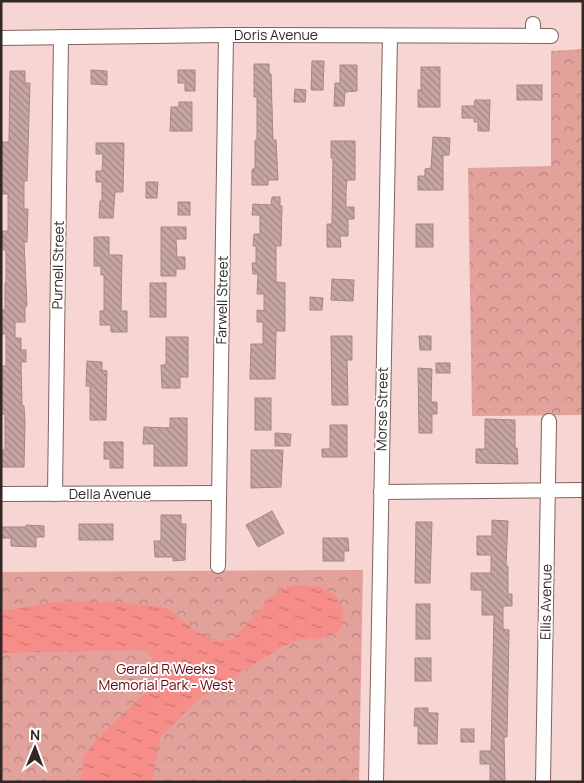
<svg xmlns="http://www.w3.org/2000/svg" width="584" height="783" font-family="Manrope,sans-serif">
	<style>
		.park { fill: url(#park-crowns) }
		.water { fill: url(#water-ripples) }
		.building { fill: url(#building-back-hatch); stroke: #a68784 }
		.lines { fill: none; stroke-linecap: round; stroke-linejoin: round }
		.minor-casing { stroke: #806360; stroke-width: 16 }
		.minor { stroke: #fff; stroke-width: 14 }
		.labels { text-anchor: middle; stroke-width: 4; stroke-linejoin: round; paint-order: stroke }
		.street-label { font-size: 14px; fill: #332726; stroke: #fff }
		.park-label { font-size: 14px; fill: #670510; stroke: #fff }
	</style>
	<defs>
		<pattern id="park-crowns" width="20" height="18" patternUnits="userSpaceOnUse" patternTransform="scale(1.25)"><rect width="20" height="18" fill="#e3a19c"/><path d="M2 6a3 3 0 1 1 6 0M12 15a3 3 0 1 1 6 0" fill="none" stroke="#b9837f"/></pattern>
		<pattern id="water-ripples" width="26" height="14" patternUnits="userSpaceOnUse" patternTransform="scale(1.25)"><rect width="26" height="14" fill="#f78d88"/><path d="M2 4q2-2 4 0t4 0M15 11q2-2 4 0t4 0" fill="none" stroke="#c9736f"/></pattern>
		<pattern id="building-back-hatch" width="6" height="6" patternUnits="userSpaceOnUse" patternTransform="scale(1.25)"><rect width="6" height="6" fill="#c6a5a2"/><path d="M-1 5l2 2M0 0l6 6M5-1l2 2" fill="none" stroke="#a18684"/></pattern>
	</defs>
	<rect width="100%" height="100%" fill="#f7d5d2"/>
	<!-- park -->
	<g class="park">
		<polygon points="583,49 583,415 472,416 468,168 551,166 551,51"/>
		<polygon points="363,570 359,782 1,782 1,572"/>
	</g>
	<!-- water -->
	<polygon class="water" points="300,585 319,587 334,594 343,608 342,627 337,633 328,637 298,640 282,647 200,698 160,737 153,778 150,782 80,782 84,756 96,740 157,682 156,663 145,650 1,653 1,613 3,611 57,602 109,602 167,608 194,630 209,638 220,641 232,640 271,597 287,587"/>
	<!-- building -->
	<g class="building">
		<polygon points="312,61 324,61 323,90 311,90"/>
		<polygon points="254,64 269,64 269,74 271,74 273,140 276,140 278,180 268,180 268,185 252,185 252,169 255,169 255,140 257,140 257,97 254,97"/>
		<polygon points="340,65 357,65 357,91 345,92 344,106 334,106 335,83 340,83"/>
		<polygon points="421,67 440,67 440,107 418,107 418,90 421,90"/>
		<polygon points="91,70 107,71 107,85 91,84"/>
		<polygon points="178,70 195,70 195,91 185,91 185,83 178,83"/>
		<polygon points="10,71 25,71 25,83 30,83 27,181 24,181 24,209 28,209 27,242 24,242 27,306 25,306 25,322 15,322 15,338 21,338 21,350 26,350 26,362 21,362 22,406 24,406 25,423 24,467 1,467 1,450 5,450 5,414 1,414 2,366 6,366 6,334 1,334 1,310 5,310 5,283 6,283 6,250 3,250 2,231 8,231 8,194 1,194 2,142 9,142"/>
		<rect x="517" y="85" width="25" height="15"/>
		<polygon points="295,89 306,90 305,102 294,102"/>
		<polygon points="475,100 490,100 489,131 478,131 478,122 474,122 474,118 462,118 462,106 474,106"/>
		<polygon points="179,102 192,102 192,131 170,131 171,107 179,107"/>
		<polygon points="433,137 450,138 449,155 443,155 443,190 418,190 418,176 425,176 425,169 431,168"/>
		<polygon points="331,141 355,141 355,180 347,180 346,191 346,207 354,207 354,219 348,219 348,236 340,236 341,247 327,247 327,224 332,224 333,158 331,158"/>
		<polygon points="96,143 124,143 123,192 115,192 113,218 99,218 100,201 102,201 102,182 96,182 96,171 102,171 103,154 96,154"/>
		<polygon points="146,182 158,182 157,198 146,198"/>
		<polygon points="272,197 280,197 280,206 282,206 281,246 276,246 276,282 285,283 285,331 276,331 275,379 250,379 251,344 263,344 263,322 257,322 257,310 264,311 264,294 257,294 258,274 253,274 252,263 256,263 256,246 253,246 254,234 260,234 260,215 252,215 253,204 271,205"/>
		<rect x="178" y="202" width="12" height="13"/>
		<rect x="416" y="224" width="17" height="23"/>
		<polygon points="161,227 186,227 186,239 176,239 177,257 185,257 185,269 176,269 176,276 161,276"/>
		<polygon points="94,237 109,237 109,255 122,255 121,311 127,311 127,332 111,332 111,325 100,325 100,311 104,311 104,275 101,275 101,266 94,266"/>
		<polygon points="332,279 354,280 353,301 331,300"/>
		<rect x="150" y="283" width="16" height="34"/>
		<polygon points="310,297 323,298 322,310 310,310"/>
		<polygon points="331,336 352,336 352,360 347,360 348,405 332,405"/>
		<polygon points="419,336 431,336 431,350 420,350"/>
		<polygon points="166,337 188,337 188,377 180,377 180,388 162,388 161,365 166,365"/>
		<polygon points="87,361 102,362 102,370 107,371 106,420 90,420 90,386 86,386"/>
		<rect x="436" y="363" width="14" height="10"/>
		<polygon points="418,368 432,369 431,402 437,402 437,414 432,414 432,433 419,433"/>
		<rect x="255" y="398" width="16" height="32"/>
		<polygon points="170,418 187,418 187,466 154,466 154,444 143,444 144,427 170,428"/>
		<polygon points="485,419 515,420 515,448 517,448 518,464 476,463 476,449 485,449"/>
		<polygon points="330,425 347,425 347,457 322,457 322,449 330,449"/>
		<polygon points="275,433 291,434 290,446 275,446"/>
		<polygon points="104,442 123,442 123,468 110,468 110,459 104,459"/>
		<polygon points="251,450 283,450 281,487 251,488"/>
		<polygon points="272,511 284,533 258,547 246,525"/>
		<polygon points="161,515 181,515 181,524 186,524 185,560 173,561 173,557 155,557 154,541 161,541"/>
		<polygon points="492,520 508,521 506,566 508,566 508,594 512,594 512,606 503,606 503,629 509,630 507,737 504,737 505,782 490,782 490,764 480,764 480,751 491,751 494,615 482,615 482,590 471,590 471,573 491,573 491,555 477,555 477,536 492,536"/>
		<polygon points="416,522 432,522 430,583 415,583"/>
		<rect x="79" y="524" width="34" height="16"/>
		<polygon points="26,525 44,526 44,537 36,537 36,547 11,546 11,538 1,538 1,527 26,527"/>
		<polygon points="323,538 348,538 349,551 344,551 344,561 323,561"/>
		<rect x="416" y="604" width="14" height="35"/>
		<rect x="415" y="658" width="16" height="23"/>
		<polygon points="415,708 428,708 428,713 438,713 437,744 418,744 418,726 414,726"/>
		<rect x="461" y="729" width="13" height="13"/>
	</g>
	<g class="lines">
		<defs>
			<g id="minor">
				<polyline points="533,36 533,24"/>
				<polyline points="1,38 226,35 551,36"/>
				<polyline points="381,492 583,490"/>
				<polyline points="1,494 219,493"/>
				<polyline points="55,494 61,37"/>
				<polyline points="218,566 226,35"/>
				<polyline points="376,782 390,36"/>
				<polyline points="543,782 549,421"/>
			</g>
		</defs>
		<!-- minor casing -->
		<use href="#minor" class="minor-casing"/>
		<!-- minor -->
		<use href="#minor" class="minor"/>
	</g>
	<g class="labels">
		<!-- street labels -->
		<g class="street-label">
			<text x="276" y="40">Doris Avenue</text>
			<text transform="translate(58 265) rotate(-89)" y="5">Purnell Street</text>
			<text transform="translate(222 300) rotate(-89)" y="5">Farwell Street</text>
			<text transform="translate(382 409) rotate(-89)" y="5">Morse Street</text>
			<text x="110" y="499">Della Avenue</text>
			<text transform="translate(546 602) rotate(-89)" y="5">Ellis Avenue</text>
		</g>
		<!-- park labels -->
		<g class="park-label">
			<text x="166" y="674">Gerald R Weeks<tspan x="166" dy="16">Memorial Park - West</tspan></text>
		</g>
	</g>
	<!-- border -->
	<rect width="584" height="783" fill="none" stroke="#332726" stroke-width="5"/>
	<!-- north arrow -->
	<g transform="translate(35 748) rotate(1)" stroke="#ffffff" stroke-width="4" paint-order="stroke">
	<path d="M0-4L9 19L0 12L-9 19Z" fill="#332726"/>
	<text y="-8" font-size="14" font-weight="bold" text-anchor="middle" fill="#332726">N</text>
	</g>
</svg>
